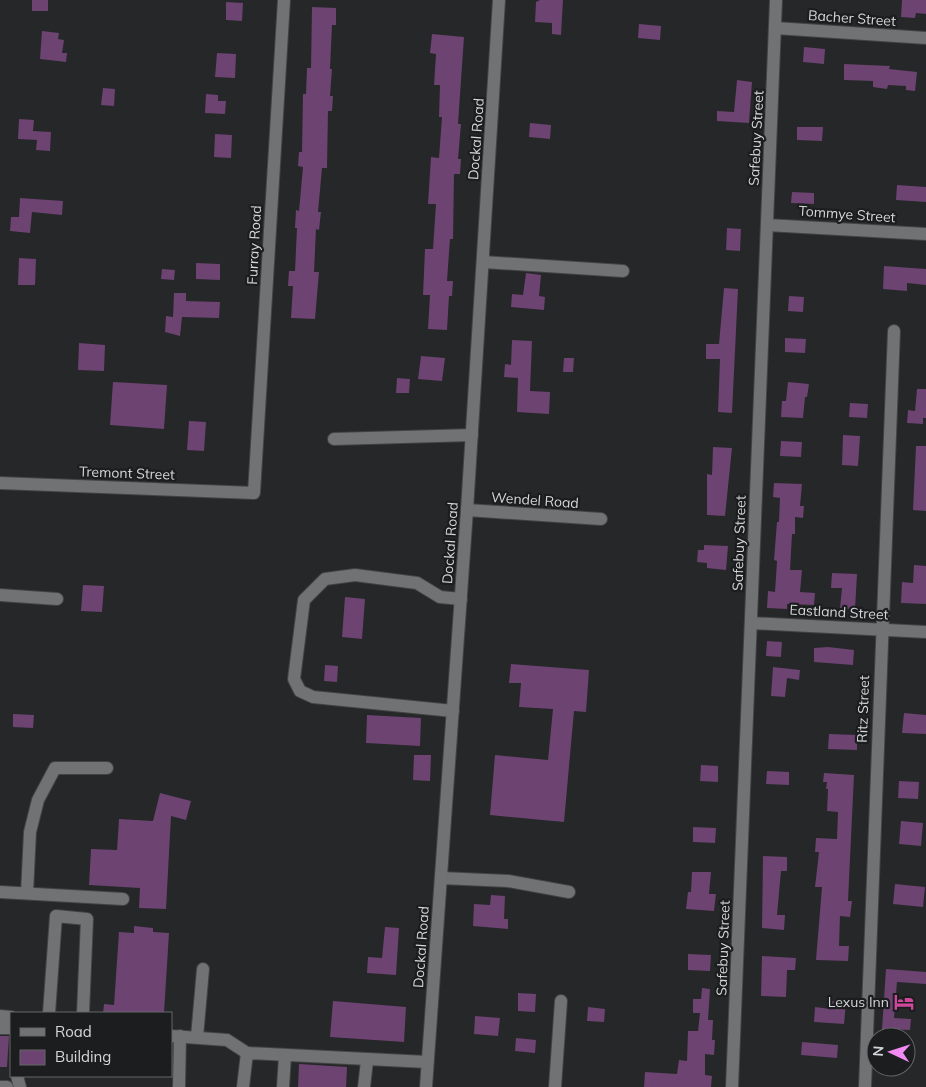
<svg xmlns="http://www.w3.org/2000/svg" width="926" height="1087" font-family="Mulish,sans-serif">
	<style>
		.building { fill: #6c4371 }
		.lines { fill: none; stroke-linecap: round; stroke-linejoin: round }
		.minor-casing { stroke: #424344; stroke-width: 14 }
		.minor { stroke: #707274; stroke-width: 12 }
		.labels { text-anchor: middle; stroke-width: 4.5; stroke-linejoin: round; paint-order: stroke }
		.street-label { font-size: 14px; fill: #d5d6d7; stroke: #1b1d1f }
		.poi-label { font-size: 14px; fill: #d5d6d7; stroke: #1b1d1f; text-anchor: end }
	</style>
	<rect width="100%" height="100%" fill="#252728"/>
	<!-- building -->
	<g class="building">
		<rect x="32" y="0" width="16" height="11"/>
		<polygon points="540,0 563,0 561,35 552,34 552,23 535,22 536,2"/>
		<polygon points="902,0 926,0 926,14 916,13 915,18 901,17"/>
		<polygon points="226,2 243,3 242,21 226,20"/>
		<polygon points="312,7 336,8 336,25 332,25 330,69 332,69 330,96 333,96 332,111 328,111 327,168 322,168 318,212 321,212 319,230 316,229 314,272 319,272 315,319 291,318 293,286 288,286 289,271 295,271 297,228 295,228 296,210 299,211 303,167 298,166 299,152 302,152 303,94 306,94 307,68 311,68"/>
		<polygon points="639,24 661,26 660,40 638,38"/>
		<polygon points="42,31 59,33 58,39 64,40 62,53 67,53 66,62 40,59"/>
		<polygon points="432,34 464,37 458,124 461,124 458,159 461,159 460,174 454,174 453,239 450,239 447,281 453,281 452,296 449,296 447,330 428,329 430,295 423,295 425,249 433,249 436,204 428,204 431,157 439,158 442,117 439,117 440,85 434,85 436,54 430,53"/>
		<polygon points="804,47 825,49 824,64 803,62"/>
		<polygon points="217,53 236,54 235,78 215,77"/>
		<polygon points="844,64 890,66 889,69 917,72 915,91 906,90 906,86 888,85 887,89 873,87 873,81 844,80"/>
		<polygon points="737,80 752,82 749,123 717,121 717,111 734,112"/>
		<polygon points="103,88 115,89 114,106 101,105"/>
		<polygon points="206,94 218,95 218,101 226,101 225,114 205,113"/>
		<polygon points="19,119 34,120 33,131 51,132 50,151 36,150 37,140 18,139"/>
		<polygon points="530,123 551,125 550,139 529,137"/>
		<polygon points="797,127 823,127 822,141 797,140"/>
		<polygon points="215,134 232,135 231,158 214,157"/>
		<polygon points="897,185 926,187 926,202 896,200"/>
		<polygon points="792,192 814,193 814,204 791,203"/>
		<polygon points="20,198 63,201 62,215 32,212 30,233 10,231 11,217 19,217"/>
		<polygon points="727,228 741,229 740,251 726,250"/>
		<polygon points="19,258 36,259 35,285 18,285"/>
		<polygon points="196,263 220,264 220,280 196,279"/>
		<polygon points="884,266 926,269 926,285 907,283 907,291 883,289"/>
		<polygon points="162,269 175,270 174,280 161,279"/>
		<polygon points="526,273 541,275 539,296 545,297 544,310 511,307 512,294 523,295"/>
		<polygon points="724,288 738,289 732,413 718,412 720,359 706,359 706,344 719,344"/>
		<polygon points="174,293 186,293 186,301 220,302 219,318 182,317 180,336 165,332 166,316 173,317"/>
		<polygon points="789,296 804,297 803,312 788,311"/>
		<polygon points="785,338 806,339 805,353 785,352"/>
		<polygon points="512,340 532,341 530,391 550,392 549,414 517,412 518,378 504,377 505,364 511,365"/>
		<polygon points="79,343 105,345 104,371 78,370"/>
		<polygon points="421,356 445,358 442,381 418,379"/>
		<polygon points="564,358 574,358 573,372 563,372"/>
		<polygon points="397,378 410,379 409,393 396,393"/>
		<polygon points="113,382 167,385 164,429 110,425"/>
		<polygon points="788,382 809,384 807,397 805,397 803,418 781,417 782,401 786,401"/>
		<polygon points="917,389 926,389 926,418 923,418 923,424 907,423 908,410 915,411"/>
		<polygon points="850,403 868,404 867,418 849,417"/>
		<polygon points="189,421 206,422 204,451 187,450"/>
		<polygon points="843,435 860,436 858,466 842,465"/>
		<polygon points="781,441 802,442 801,457 780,456"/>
		<polygon points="916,446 926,446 926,511 913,510"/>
		<polygon points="713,447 732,448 725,516 707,515 707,474 712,475"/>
		<polygon points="774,483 802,484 800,506 804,506 803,518 795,517 795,534 792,534 790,570 802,570 800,592 815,593 814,605 787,604 787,609 767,608 768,591 775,592 777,561 774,560 775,547 777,522 779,522 780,498 773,497"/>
		<polygon points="704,545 728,546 726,570 707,568 707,563 697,562 698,550 704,550"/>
		<polygon points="914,565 926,566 926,604 901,603 902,582 913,583"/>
		<polygon points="832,573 857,574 855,610 840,608 842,588 831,588"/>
		<polygon points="83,585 104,586 102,612 81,611"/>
		<polygon points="345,597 365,599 362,639 342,637"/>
		<polygon points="767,641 782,642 781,657 766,656"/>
		<polygon points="828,647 854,650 853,665 814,662 814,648"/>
		<polygon points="511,664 589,670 586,712 574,711 564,822 490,815 495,755 548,760 553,709 519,707 521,683 509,683"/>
		<polygon points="325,665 338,666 337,682 324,681"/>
		<polygon points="773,667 800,670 799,680 787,678 785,697 771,696"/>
		<polygon points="904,713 926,715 926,734 902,733"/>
		<polygon points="13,714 34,715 33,728 13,727"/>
		<polygon points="367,715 421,718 420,746 366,743"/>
		<polygon points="829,734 857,735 857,750 828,749"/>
		<polygon points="414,755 431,755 430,781 413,780"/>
		<polygon points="701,765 718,766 718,782 700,781"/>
		<polygon points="767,771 789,772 789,785 766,784"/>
		<polygon points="824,773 854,775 848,901 852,901 850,917 840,916 839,946 849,946 848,961 816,960 822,887 815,887 819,852 815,852 816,838 837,839 838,812 827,811 828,789 826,789 827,782 823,782"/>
		<polygon points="899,781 919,782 918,799 898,798"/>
		<polygon points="160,793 191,801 186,820 171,816 166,909 139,908 140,888 89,885 91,849 117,850 119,819 153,821"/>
		<polygon points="901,821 923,823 921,846 899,844"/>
		<polygon points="693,827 716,828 715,843 693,842"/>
		<polygon points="763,856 787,857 787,871 781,871 777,915 785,915 784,930 762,928"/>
		<polygon points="692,872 711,872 709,894 716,894 714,911 686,909 688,892 691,892"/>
		<polygon points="895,884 925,887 923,907 893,904"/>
		<polygon points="491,895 505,896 504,919 508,919 508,929 473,926 474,904 490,905"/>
		<polygon points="134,926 153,928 153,932 169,933 164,1013 103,1013 104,1004 114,1005 119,932 134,933"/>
		<polygon points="385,927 399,928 396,975 367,973 368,957 382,958"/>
		<polygon points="688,954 711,955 710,971 688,970"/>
		<polygon points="762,956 796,958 795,970 787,970 786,997 761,996"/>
		<polygon points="886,969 926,972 926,984 897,982 894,1018 911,1019 910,1030 882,1029"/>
		<polygon points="702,988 710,989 708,1020 713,1020 712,1040 715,1040 714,1055 705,1054 705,1075 712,1076 711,1087 644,1087 645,1072 677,1074 679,1060 687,1061 688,1031 698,1031 700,1013 693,1013 693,999 701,999"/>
		<polygon points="518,993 536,994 535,1012 518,1011"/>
		<polygon points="333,1001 406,1007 404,1042 330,1037"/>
		<polygon points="832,1001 846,1003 844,1024 814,1022 815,1007 831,1009"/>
		<polygon points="588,1007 605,1009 604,1022 587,1021"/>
		<polygon points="475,1016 500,1018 498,1036 474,1034"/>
		<polygon points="0,1036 9,1036 7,1067 0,1067"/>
		<polygon points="516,1038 536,1040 535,1053 515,1051"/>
		<polygon points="802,1042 838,1045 837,1058 801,1055"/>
		<polygon points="299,1064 347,1067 346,1087 298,1087"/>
	</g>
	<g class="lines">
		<defs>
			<g id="minor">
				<polyline points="775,28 926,38"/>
				<polyline points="767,225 926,234"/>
				<polyline points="483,262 623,271"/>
				<polyline points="334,439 472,435"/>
				<polyline points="0,483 254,493 284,0"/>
				<polyline points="467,510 601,519"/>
				<polyline points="0,595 57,599"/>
				<polyline points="751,623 926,632"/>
				<polyline points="453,711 313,697 300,691 294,679 304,600 325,579 355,575 417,583 440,597 461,599"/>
				<polyline points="441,878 508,881 569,892"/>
				<polyline points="0,892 123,899"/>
				<polyline points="27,893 30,832 38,800 55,768 107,768"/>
				<polyline points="49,1013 56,916 87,919 83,1013"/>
				<polyline points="0,1016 11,1017"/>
				<polyline points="0,1028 11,1028"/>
				<polyline points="171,1036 227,1040 247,1053"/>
				<polyline points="197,1037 203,969"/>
				<polyline points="17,1076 20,1087"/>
				<polyline points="0,1087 7,1087"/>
				<polyline points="179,1087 180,1036"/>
				<polyline points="243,1087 247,1053 427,1062"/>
				<polyline points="283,1087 285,1056"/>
				<polyline points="364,1087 367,1061"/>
				<polyline points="426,1087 467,510 499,0"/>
				<polyline points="555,1087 561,1001"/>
				<polyline points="732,1087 776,0"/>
				<polyline points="865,1087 894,331"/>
			</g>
		</defs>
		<!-- minor casing -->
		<use href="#minor" class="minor-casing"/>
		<!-- minor -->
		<use href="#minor" class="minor"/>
	</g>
	<!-- icons -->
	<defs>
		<symbol id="hotel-bare" viewBox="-9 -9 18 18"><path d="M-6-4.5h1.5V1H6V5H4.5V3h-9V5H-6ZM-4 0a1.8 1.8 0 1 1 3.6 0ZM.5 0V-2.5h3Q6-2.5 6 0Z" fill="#d1479c" stroke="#1b1d1f" stroke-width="2.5" paint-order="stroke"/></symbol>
	</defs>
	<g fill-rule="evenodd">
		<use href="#hotel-bare" x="890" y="988" width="28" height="28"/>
	</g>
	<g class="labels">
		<!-- street labels -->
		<g class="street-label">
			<text transform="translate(852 18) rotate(4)" y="5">Bacher Street</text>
			<text transform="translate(756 138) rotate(-87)" y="5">Safebuy Street</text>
			<text transform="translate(476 139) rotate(-86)" y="5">Dockal Road</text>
			<text transform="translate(847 214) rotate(4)" y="5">Tommye Street</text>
			<text transform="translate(254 245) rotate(-87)" y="5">Furray Road</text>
			<text transform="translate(127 473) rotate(2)" y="5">Tremont Street</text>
			<text transform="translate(535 500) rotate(4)" y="5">Wendel Road</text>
			<text transform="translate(450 543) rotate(-86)" y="5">Dockal Road</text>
			<text transform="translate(739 543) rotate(-88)" y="5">Safebuy Street</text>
			<text transform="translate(839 612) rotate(3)" y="5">Eastland Street</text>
			<text transform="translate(863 709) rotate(-88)" y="5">Ritz Street</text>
			<text transform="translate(421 947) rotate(-86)" y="5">Dockal Road</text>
			<text transform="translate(723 948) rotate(-88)" y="5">Safebuy Street</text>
		</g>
		<!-- poi labels -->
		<g class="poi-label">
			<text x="889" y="1007">Lexus Inn</text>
		</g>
	</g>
	<!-- legend -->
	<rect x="10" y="1012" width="162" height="65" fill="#1b1d1f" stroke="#656769"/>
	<rect x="20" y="1028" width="25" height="8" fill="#707274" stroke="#656769"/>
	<text x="55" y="1037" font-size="15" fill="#d5d6d7">Road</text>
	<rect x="20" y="1050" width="25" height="15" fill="#6c4371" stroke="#656769"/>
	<text x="55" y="1062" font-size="15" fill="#d5d6d7">Building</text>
	<!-- north arrow -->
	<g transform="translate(891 1052) rotate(274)"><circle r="24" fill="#1b1d1f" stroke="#656769"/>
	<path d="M0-4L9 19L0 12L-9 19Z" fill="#f28af3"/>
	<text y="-8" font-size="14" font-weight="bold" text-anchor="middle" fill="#d5d6d7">N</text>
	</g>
</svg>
